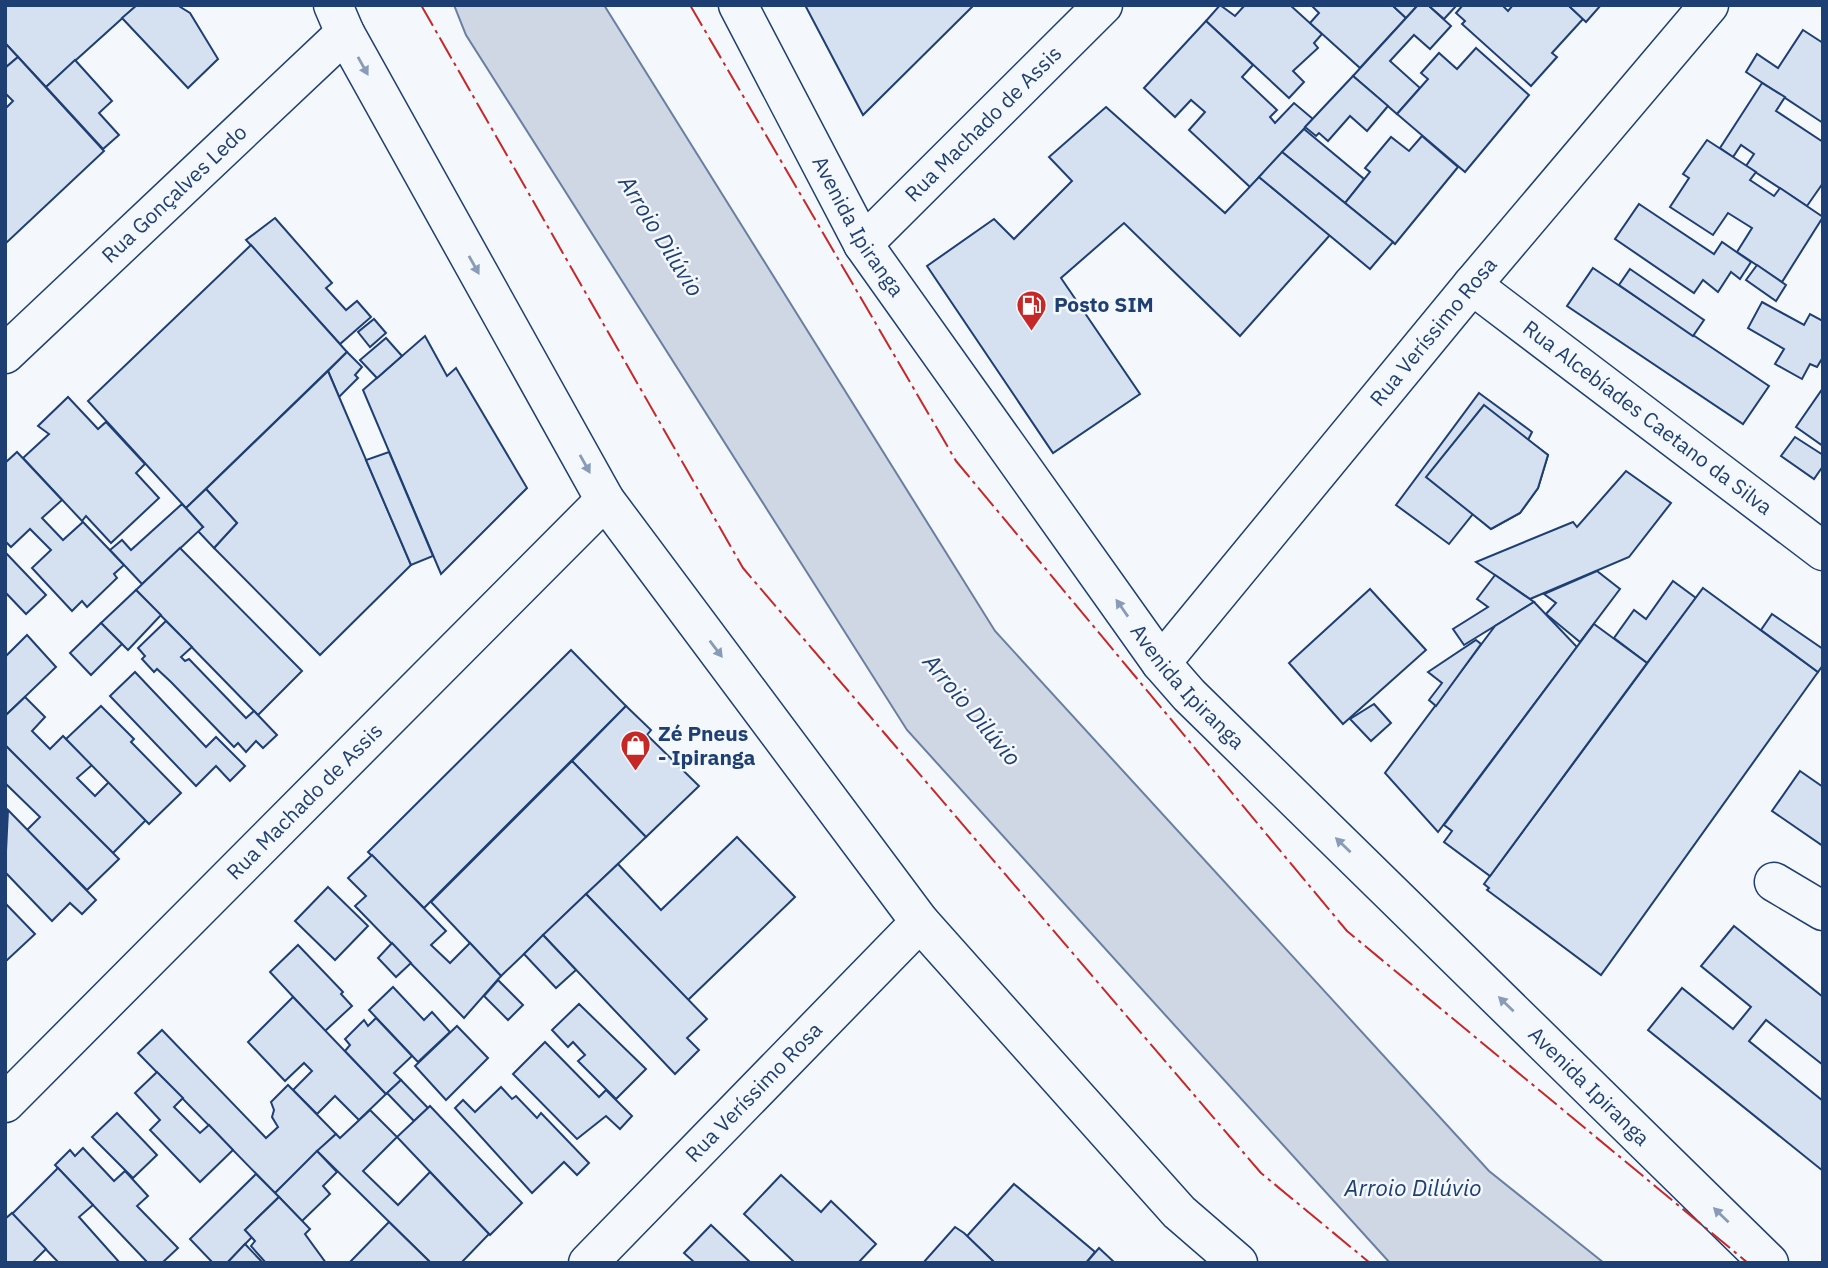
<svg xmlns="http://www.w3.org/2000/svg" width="1828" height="1268" font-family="'IBM Plex Sans',sans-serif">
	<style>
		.water { fill: #cfd7e4; stroke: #687fa3; stroke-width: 2 }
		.building { fill: #d5e0f0; stroke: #1d3f73; stroke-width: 2 }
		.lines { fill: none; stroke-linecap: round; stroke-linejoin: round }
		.minor-casing { stroke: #1d3f73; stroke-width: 41 }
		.major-casing { stroke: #1d3f73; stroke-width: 41 }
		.minor { stroke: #f4f7fb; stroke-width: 38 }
		.major { stroke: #f4f7fb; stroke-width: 38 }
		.power { stroke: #c62828; stroke-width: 2; stroke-dasharray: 24 5 3.5 5; stroke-linecap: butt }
		.oneway { fill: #889bb7 }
		.labels { text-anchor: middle; stroke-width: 5; stroke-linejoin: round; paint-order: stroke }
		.street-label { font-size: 21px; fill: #1d3f73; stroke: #f4f7fb }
		.poi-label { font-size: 21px; font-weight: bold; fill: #1d3f73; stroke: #f4f7fb; text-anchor: start }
		.water-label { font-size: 23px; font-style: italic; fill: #1d3f73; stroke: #f4f7fb }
	</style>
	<rect width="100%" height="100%" fill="#f4f7fb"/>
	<!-- water -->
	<polygon class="water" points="454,5 604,5 995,631 1489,1171 1604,1263 1390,1263 907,730 466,35"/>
	<!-- building -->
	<g class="building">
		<polygon points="5,5 137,5 46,87 5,43"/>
		<polygon points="137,5 177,5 190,13 218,59 188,88 122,18"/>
		<polygon points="805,5 974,5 863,115"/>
		<polygon points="1220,5 1235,16 1245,5 1290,5 1322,34 1314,43 1318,48 1293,71 1304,82 1289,98 1206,21"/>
		<polygon points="1311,5 1392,5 1406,18 1360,68 1310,23 1319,13"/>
		<polygon points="1392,5 1418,5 1406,18"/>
		<polygon points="1418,5 1428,5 1451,26 1430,49 1414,35 1390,61 1420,88 1397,114 1353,76"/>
		<polygon points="1428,5 1457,5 1444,19"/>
		<polygon points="1463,5 1502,5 1508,11 1513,5 1568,5 1583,19 1552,53 1557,57 1531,86 1462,24 1465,21 1456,13"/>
		<polygon points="1568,5 1601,5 1586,22"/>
		<polygon points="1206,21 1253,65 1242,77 1277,110 1270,117 1275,123 1294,103 1313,119 1250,187 1189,130 1205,112 1191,100 1175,117 1144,88"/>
		<polygon points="1803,30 1823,43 1823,123 1746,72 1757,54 1778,68"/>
		<polygon points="5,43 18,57 5,68"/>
		<polygon points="1476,48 1529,95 1465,172 1397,114 1428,79 1421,73 1439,53 1457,69"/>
		<polygon points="18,57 104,151 5,244 5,109 13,101 5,93 5,68"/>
		<polygon points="75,60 112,101 99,113 119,135 103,149 46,87"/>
		<polygon points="1353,76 1388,106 1367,131 1350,116 1328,141 1319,133 1316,136 1305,127"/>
		<polygon points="1762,83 1785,97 1776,111 1823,142 1823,183 1807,206 1746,166 1754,154 1741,145 1733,157 1720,148"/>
		<polygon points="1106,107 1225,213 1259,177 1330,235 1240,336 1124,223 1061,278 1140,394 1053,453 927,266 994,219 1014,239 1072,181 1049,157"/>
		<polygon points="1304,129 1364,179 1345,203 1282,152"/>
		<polygon points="1422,136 1458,167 1395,244 1345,203 1370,172 1365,168 1391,137 1409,151"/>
		<polygon points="1707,140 1756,172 1750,180 1774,196 1780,188 1823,217 1782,282 1737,252 1752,228 1728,213 1713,235 1670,207 1689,178 1683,174"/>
		<polygon points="1282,152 1393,242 1370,269 1259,177"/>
		<polygon points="1639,204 1714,254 1722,242 1751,262 1740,279 1731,272 1718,292 1703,280 1694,293 1615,239"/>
		<polygon points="275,218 332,283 326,288 346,310 357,301 371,317 340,344 246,240"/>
		<polygon points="251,245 347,352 186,508 88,401"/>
		<polygon points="1757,265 1786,285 1776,301 1746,280"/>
		<polygon points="1593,268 1769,386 1743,424 1567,306"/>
		<polygon points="1630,269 1704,320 1693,336 1619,285"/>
		<polygon points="1762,302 1804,325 1810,314 1823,321 1823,357 1817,367 1810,364 1802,379 1775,364 1784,349 1748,328"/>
		<polygon points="374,319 386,333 370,347 358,332"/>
		<polygon points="425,336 447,376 456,368 527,488 441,574 363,390"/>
		<polygon points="386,338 402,356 377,378 360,360"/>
		<polygon points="347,352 362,367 355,375 358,378 339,397 328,371"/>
		<polygon points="328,371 411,565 320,655 214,548 237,523 206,489"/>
		<polygon points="1823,388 1823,446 1796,427"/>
		<polygon points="1479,393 1532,432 1528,440 1548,455 1538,488 1520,513 1491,529 1473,514 1449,544 1396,505"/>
		<polygon points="68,397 98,429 106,422 145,464 136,473 159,498 111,543 86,516 82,521 23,458 49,434 38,426"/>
		<polygon points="1484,405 1548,455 1538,488 1520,513 1491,529 1426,477"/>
		<polygon points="1795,437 1823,455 1823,466 1814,479 1781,456"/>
		<polygon points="17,452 62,500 42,518 63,540 83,522 124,565 114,574 117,578 87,607 82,601 72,611 32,568 51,550 30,529 11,547 5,541 5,463"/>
		<polygon points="389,452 433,556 411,565 366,460"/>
		<polygon points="1626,471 1671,503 1629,557 1530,599 1476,562 1573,522 1577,527"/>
		<polygon points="206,489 237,523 214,548 197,530 203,527 186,508"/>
		<polygon points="182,504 203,527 142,584 110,550 122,540 131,550"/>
		<polygon points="180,548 302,671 258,715 136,590"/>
		<polygon points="5,552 46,595 26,614 5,592"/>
		<polygon points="1597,571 1620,589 1580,642 1546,614 1556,603 1544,594"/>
		<polygon points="1495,575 1534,602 1464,645 1453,629 1488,607 1477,599"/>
		<polygon points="1673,581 1696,598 1647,663 1614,638 1634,610 1646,619"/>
		<polygon points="1703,588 1818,672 1601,975 1487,890 1489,888 1484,884"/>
		<polygon points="1370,589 1426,650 1343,724 1289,663"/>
		<polygon points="136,590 161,615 128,650 101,623"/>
		<polygon points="1534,602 1577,647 1438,832 1385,773 1495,626"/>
		<polygon points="1772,614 1823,649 1823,665 1818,672 1761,630"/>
		<polygon points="166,621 192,647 181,657 185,661 189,659 246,718 254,711 277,735 263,748 256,741 246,752 238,743 234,747 171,682 157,669 154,672 142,659 145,656 138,648"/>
		<polygon points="101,623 122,644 91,675 70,653"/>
		<polygon points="1594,624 1647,663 1490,876 1444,842 1452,831 1444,825"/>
		<polygon points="27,635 56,667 5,716 5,657"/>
		<polygon points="1476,640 1481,644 1436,706 1429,700 1442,683 1428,672"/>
		<polygon points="571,650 626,706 424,908 368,852"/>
		<polygon points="135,672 206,747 216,737 245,766 230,781 216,766 196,786 110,696"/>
		<polygon points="25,697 45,717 32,731 50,749 63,736 92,765 77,778 95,796 109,782 146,820 113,853 5,745 5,716"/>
		<polygon points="1374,704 1391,723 1371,741 1350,719"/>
		<polygon points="101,706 134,739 131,742 181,793 149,824 66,739"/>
		<polygon points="626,706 651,730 647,735 699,786 646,837 572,761"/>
		<polygon points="5,745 119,859 87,890 27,830 40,817 5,783"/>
		<polygon points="572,761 646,837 501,976 431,902"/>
		<polygon points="1800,771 1823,787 1823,846 1772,811"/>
		<polygon points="8,810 96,900 82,914 70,903 52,921 5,872"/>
		<polygon points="737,837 795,897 688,1000 586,894 618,864 661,910"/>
		<polygon points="372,855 446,931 431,945 450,963 470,943 501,976 464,1018 355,906 366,896 348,878"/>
		<polygon points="328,887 368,926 335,960 295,921"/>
		<polygon points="586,894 707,1019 687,1038 699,1050 675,1074 543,935"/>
		<polygon points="5,903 35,934 5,962"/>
		<polygon points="1734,926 1823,997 1823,1065 1766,1020 1749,1041 1823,1101 1823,1171 1648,1030 1682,988 1733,1029 1751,1007 1701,966"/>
		<polygon points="543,935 576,970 556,988 524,954"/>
		<polygon points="392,943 411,963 396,977 378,958"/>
		<polygon points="298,945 343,992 341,994 352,1006 325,1031 270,972"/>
		<polygon points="498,980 523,1005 508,1020 484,996"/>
		<polygon points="393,987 424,1020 432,1012 450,1032 418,1062 369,1010"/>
		<polygon points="293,997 386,1094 359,1120 335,1096 317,1114 293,1090 312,1071 304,1063 285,1081 248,1042"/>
		<polygon points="579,1004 646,1069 616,1099 578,1061 585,1055 573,1042 568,1047 552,1030"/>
		<polygon points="376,1018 412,1056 394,1073 401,1080 386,1094 345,1051 350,1045 345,1039 364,1020 368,1026"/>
		<polygon points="457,1026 488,1058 446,1100 415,1066"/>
		<polygon points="162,1030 266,1138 278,1127 272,1117 274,1110 271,1102 288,1085 336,1134 275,1193 138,1053"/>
		<polygon points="545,1042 599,1097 606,1090 632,1116 620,1129 606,1116 577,1139 513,1074"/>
		<polygon points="157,1072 183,1098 174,1107 200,1133 209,1125 233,1150 200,1182 150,1130 160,1120 135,1093"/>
		<polygon points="401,1080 428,1108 414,1121 387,1093"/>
		<polygon points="501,1087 512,1099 516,1096 537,1118 541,1113 589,1163 577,1175 564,1162 532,1193 455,1108 463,1100 475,1112"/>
		<polygon points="430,1106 522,1203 490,1235 397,1137"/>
		<polygon points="370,1110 397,1137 363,1171 398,1205 430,1172 489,1234 461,1263 431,1263 317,1151 336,1134 340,1138"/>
		<polygon points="117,1113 157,1155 133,1178 92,1137"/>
		<polygon points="83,1148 114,1181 125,1171 148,1196 137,1206 178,1248 162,1263 148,1263 55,1165 70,1150 75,1156"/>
		<polygon points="317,1151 337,1172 323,1186 330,1194 302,1221 275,1193"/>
		<polygon points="58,1168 93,1205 79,1217 120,1263 59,1263 12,1214"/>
		<polygon points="256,1174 279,1197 245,1230 252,1237 227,1263 213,1263 190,1239"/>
		<polygon points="781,1175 821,1212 831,1201 876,1244 858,1263 795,1263 744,1214"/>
		<polygon points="1014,1184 1095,1252 1086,1263 995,1263 967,1236"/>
		<polygon points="279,1197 310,1229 305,1234 326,1263 266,1263 251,1246 255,1241 245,1230"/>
		<polygon points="12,1213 46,1249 32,1263 5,1263 5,1219"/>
		<polygon points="389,1222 431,1263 349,1263"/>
		<polygon points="711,1225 751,1263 695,1263 684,1253"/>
		<polygon points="955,1227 964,1233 995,1263 923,1263"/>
		<polygon points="245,1244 263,1263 227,1263"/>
		<polygon points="1099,1248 1115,1263 1086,1263"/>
	</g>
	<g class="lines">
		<defs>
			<g id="minor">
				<path id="s1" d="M863 244 1103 5"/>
				<path id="s2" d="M1472 285 1823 551"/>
				<path id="s3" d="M5 354 345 33"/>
				<path id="s4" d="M1161 663 1472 285 1709 5"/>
				<polyline points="1774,882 1823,911"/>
				<path id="s5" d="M5 1103 605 500"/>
				<path id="s6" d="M588 1263 920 922"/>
			</g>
			<g id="major">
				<polyline points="333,5 345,33 605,500 920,922 1179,1212 1238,1263"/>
				<path id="s7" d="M738 5 863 244 1161 663 1189 695 1769 1263"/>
			</g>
		</defs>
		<!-- minor casing -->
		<use href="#minor" class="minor-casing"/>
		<!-- major casing -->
		<use href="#major" class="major-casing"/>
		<!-- minor -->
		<use href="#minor" class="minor"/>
		<!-- major -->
		<use href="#major" class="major"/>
		<!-- power -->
		<g class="power">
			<polyline points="421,5 743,568 1261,1173 1370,1263"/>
			<polyline points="690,5 956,461 1347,931 1748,1263"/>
		</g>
	</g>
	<!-- one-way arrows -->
	<defs><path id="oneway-solid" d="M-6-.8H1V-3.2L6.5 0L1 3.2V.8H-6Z" transform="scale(1.75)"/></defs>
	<g class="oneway">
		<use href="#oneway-solid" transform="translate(363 66) rotate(61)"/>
		<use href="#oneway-solid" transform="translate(474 265) rotate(61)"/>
		<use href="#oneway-solid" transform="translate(585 464) rotate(61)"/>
		<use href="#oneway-solid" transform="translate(1122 608) rotate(-125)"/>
		<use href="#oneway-solid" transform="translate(716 649) rotate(53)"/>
		<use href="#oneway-solid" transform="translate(1343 845) rotate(-136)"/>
		<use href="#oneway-solid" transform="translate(1506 1004) rotate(-136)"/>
		<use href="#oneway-solid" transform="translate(1721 1215) rotate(-136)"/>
	</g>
	<!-- icons -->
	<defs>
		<symbol id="fuel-pin" viewBox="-11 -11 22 30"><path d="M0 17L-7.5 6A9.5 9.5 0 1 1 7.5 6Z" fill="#c62828" stroke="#f4f7fb"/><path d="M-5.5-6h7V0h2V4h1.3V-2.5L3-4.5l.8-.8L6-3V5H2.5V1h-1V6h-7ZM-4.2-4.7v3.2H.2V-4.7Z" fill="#fff"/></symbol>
		<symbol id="shop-pin" viewBox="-11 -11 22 30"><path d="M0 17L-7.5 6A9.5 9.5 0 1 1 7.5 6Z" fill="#c62828" stroke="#f4f7fb"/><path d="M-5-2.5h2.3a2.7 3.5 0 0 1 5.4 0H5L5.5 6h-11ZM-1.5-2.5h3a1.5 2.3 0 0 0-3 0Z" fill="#fff"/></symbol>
	</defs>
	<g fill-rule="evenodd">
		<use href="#fuel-pin" x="1014" y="288" width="35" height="47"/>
		<use href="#shop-pin" x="618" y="728" width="35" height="47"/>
	</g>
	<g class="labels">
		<!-- street labels -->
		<g class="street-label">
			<text dy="7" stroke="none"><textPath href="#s1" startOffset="170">Rua Machado de Assis</textPath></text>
			<text dy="7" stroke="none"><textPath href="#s3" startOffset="233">Rua Gonçalves Ledo</textPath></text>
			<text dy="7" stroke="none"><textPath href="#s7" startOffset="252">Avenida Ipiranga</textPath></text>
			<text dy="7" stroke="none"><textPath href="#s4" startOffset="429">Rua Veríssimo Rosa</textPath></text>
			<text dy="7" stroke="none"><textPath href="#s2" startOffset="220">Rua Alcebíades Caetano da Silva</textPath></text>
			<text dy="7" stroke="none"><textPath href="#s7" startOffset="819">Avenida Ipiranga</textPath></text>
			<text dy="7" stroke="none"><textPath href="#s5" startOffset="425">Rua Machado de Assis</textPath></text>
			<text dy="7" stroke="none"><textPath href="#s7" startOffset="1386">Avenida Ipiranga</textPath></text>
			<text dy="7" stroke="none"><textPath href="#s6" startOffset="238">Rua Veríssimo Rosa</textPath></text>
		</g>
		<!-- poi labels -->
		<g class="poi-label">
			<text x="1054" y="312">Posto SIM</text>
			<text x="658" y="741">Zé Pneus<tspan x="658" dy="24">- Ipiranga</tspan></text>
		</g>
		<!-- water labels -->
		<g class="water-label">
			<text transform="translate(661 236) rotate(58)" y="8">Arroio Dilúvio</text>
			<text transform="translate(972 710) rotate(50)" y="8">Arroio Dilúvio</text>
			<text x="1413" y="1196">Arroio Dilúvio</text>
		</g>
	</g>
	<!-- border -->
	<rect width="1828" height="1268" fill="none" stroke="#1d3f73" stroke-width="14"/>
</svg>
